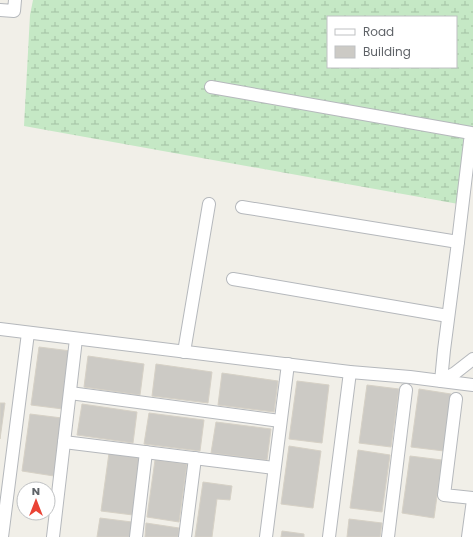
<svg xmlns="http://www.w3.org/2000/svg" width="473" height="537" font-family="Poppins,sans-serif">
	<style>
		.wetland { fill: url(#wetland-marsh); fill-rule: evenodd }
		.building { fill: #cccac5; stroke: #d6d1c6 }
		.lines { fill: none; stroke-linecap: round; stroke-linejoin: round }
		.street-casing { stroke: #b5b8bc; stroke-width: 14 }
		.street { stroke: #fff; stroke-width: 12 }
	</style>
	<defs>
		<pattern id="wetland-marsh" width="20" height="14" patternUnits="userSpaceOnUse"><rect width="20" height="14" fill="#c5e8c5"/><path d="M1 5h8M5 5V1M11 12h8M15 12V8" fill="none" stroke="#a3c0a4"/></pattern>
	</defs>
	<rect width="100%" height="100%" fill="#f1efe8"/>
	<!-- wetland -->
	<path class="wetland" d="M33 0H473V155L464 205 24 126 30 15ZM328 17H456V67H328Z"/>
	<!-- building -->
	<g class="building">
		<polygon points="39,347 71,351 63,409 31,405"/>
		<polygon points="88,356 144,364 140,395 84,387"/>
		<polygon points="156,364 212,372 208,403 152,396"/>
		<polygon points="222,373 278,381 274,412 218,405"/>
		<polygon points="297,381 329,385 322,443 289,439"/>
		<polygon points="367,385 399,389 391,447 359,443"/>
		<polygon points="419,389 451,394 444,451 411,447"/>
		<polygon points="0,403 5,403 0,439"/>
		<polygon points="82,404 137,412 133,443 77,435"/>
		<polygon points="149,413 204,420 200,451 144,444"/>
		<polygon points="30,414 62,418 54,476 22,471"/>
		<polygon points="216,422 271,429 267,460 211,453"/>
		<polygon points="289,446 321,451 313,508 281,504"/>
		<polygon points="358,450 390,455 382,512 350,508"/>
		<polygon points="109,453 141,458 133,515 101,511"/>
		<polygon points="410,456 442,460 434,518 402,513"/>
		<polygon points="155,460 187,464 179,522 147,517"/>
		<polygon points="203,482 232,486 230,500 217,499 212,537 195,537"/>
		<polygon points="100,518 132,522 130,537 97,537"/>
		<polygon points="349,519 382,523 380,537 347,537"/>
		<polygon points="146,523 179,528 178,537 145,537"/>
		<polygon points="282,531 304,534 304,537 281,537"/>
	</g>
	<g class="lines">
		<defs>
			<g id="street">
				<polyline points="0,10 14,11 15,0"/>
				<polyline points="211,87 471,133 458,242 444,350 441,381 473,385"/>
				<polyline points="242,207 458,242"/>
				<polyline points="233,279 448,316"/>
				<polyline points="0,329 350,372 410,377 441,381 455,373 473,359"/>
				<polyline points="184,352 209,204"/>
				<polyline points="70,393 280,421"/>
				<polyline points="456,399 444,495 473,498"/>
				<polyline points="64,442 274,468"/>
				<polyline points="2,537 28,333"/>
				<polyline points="53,537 76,339"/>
				<polyline points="136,537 146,452"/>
				<polyline points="185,537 195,458"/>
				<polyline points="266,537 288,364"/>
				<polyline points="329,537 350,372"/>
				<polyline points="388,537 406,390"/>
				<polyline points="468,537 473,500"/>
			</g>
		</defs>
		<!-- street casing -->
		<use href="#street" class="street-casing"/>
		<!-- street -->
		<use href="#street" class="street"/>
	</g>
	<!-- legend -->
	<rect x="327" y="16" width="130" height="52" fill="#ffffff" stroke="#bfc1c3"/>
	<rect x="335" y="29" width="20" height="6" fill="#ffffff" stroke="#bfc1c3"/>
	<text x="363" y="36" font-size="12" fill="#5f6368">Road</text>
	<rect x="335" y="46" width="20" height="12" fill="#cccac5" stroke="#bfc1c3"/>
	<text x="363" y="56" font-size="12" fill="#5f6368">Building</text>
	<!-- north arrow -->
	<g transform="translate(36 501)"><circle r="19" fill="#ffffff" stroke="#bfc1c3"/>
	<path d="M0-3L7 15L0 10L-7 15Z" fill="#ea4335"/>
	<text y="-6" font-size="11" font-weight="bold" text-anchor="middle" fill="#5f6368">N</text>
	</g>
</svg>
